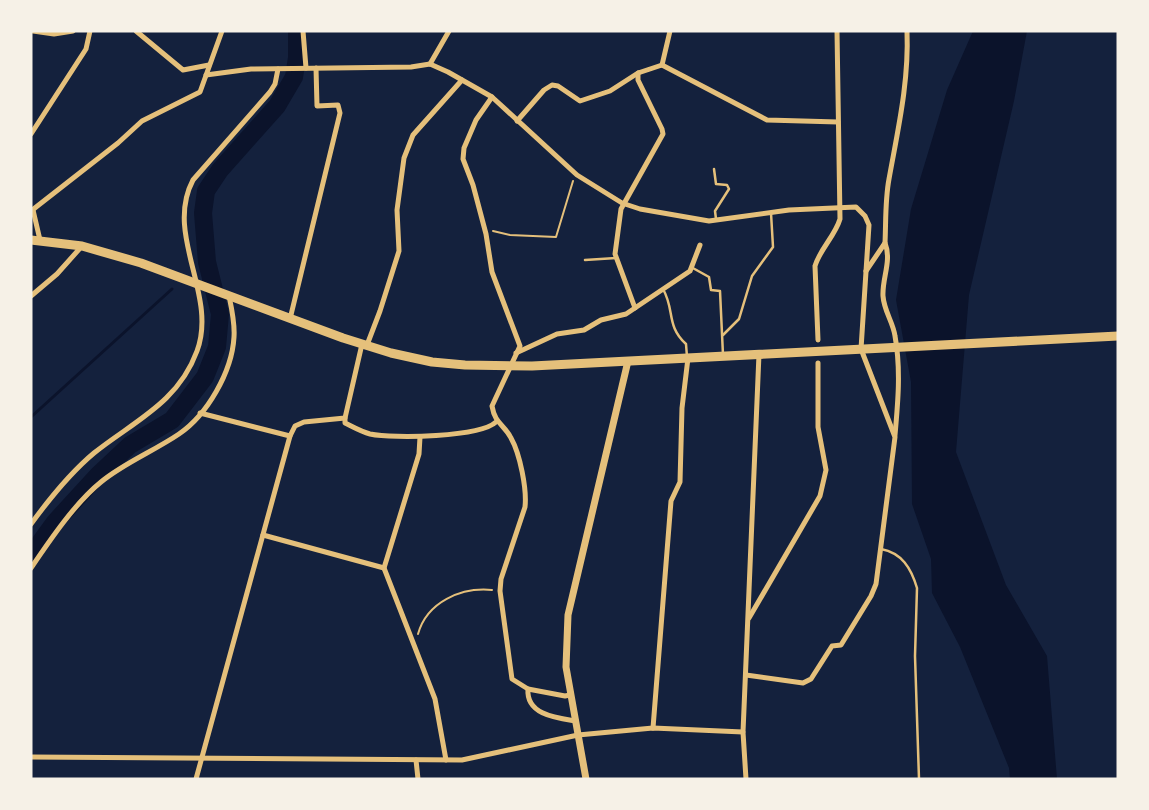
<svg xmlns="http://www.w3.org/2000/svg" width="1149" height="810" font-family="Barlow,sans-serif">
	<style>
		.water { fill: #0b132b }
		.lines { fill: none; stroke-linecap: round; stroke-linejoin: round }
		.stream { stroke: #0b132b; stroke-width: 3 }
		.river { stroke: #0b132b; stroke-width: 18 }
		.path { stroke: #e5c07b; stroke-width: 2 }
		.service { stroke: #e5c07b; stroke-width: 2.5 }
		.minor { stroke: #e5c07b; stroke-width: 5 }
		.tertiary { stroke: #e5c07b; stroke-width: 7 }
		.trunk { stroke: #e5c07b; stroke-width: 9 }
	</style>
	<rect width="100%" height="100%" fill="#14213d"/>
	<!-- water -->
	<polygon class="water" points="973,31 1027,31 1014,101 969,295 956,452 1006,585 1047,656 1057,779 1010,779 1009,768 960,647 932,593 931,559 912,504 911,382 896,300 911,209 947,90"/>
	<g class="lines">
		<!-- stream -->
		<g class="stream">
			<polyline points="202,267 207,262"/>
			<polyline points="31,417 172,289"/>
		</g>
		<!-- river -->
		<polyline class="river" points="31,555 55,522 98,475 130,445 172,420 205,377 217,347 220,314 207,262 203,213 206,191 220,170 277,106 294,77 297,58 297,31"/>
		<!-- path -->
		<g class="path">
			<polyline points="493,231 510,235 556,237 573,181"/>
			<path d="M418 634C427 602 461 587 492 590"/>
		</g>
		<!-- service -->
		<g class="service">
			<polyline points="714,169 716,184 727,185 729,189 715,211 716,219"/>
			<polyline points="585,260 616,258"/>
			<polyline points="691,267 709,277 711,290 720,291 723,355"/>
			<path d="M663 289C675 310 666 326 686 344L687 357"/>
			<polyline points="723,335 739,319 752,276 773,247 771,213"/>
			<path d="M881 549C902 553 911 568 917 588L915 656 919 779"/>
		</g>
		<!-- minor -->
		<g class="minor">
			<polyline points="33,31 54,34 73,31"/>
			<polyline points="136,31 183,70 209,65"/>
			<polyline points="303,31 306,68"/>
			<polyline points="430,64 449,31"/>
			<polyline points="662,65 670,31"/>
			<polyline points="206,75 251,69 411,67 430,64 448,72 492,97 577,175 622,203 640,209 709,221 789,210 856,207 865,216 869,225 861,349 895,437 876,584 871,596 841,645 832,646 811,679 803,683 746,675"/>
			<path d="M492 97 476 120 464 148 463 159 473 185 486 234 492 272 520 346 492 406C495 424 504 424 511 438 520 454 527 489 525 507L501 579 500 591 512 679 528 689 565 696 570 695"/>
			<polyline points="517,121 544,90 552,85 558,86 580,101 610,91 638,73"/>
			<polyline points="31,134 86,49 90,31"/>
			<polyline points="33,210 40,240"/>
			<polyline points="31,211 118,143 142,121 200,92 222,31"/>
			<path d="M885 243C886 222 885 200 889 179 898 129 909 82 907 31"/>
			<path d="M866 271 885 243C892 261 882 278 883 296 884 311 893 322 895 336 901 369 898 402 895 435"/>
			<polyline points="31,296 57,274 82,246"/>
			<polyline points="635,308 615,254 621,209 663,134 662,129 638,80 638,73 662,65 767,120 838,122"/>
			<polyline points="290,319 340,113 338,105 317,106 316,68"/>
			<path d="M818 340 815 266C820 249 835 236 840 219L837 31"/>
			<polyline points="367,345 380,311 399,251 397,210 404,158 413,135 462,80"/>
			<polyline points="516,353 557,334 584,330 601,320 626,314 690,271 700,245"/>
			<polyline points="200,413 290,436"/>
			<path d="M345 418V423C353 427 362 432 370 434 394 439 480 437 496 422"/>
			<polyline points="420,437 419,454 384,568 435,699 446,760"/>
			<path d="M31 524C50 498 70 473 94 453 134 421 178 403 197 351 218 295 164 235 193 180L270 92 275 84 278 69"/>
			<polyline points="263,535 384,568"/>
			<path d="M31 568C50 540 75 503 101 482 124 463 154 451 179 434 207 415 232 372 234 337 235 323 232 310 229 296"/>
			<polyline points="749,618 820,496 826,470 818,427 818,363"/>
			<path d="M528 689C526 715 557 718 576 721"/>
			<polyline points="653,728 671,501 680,482 682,408 688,358"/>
			<polyline points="31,757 462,760 578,735 653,728 743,732"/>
			<polyline points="416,760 418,779"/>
			<polyline points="196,779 290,436 295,426 304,422 345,418 362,344"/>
			<polyline points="746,779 743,732 759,354"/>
		</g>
		<!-- tertiary -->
		<polyline class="tertiary" points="586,779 566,667 568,615 628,361"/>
		<!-- trunk -->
		<polyline class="trunk" points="31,240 82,246 141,263 343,338 391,353 432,362 465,365 532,366 1118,336"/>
	</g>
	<!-- border -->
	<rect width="1149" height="810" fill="none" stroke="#f6f1e7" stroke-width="65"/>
</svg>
